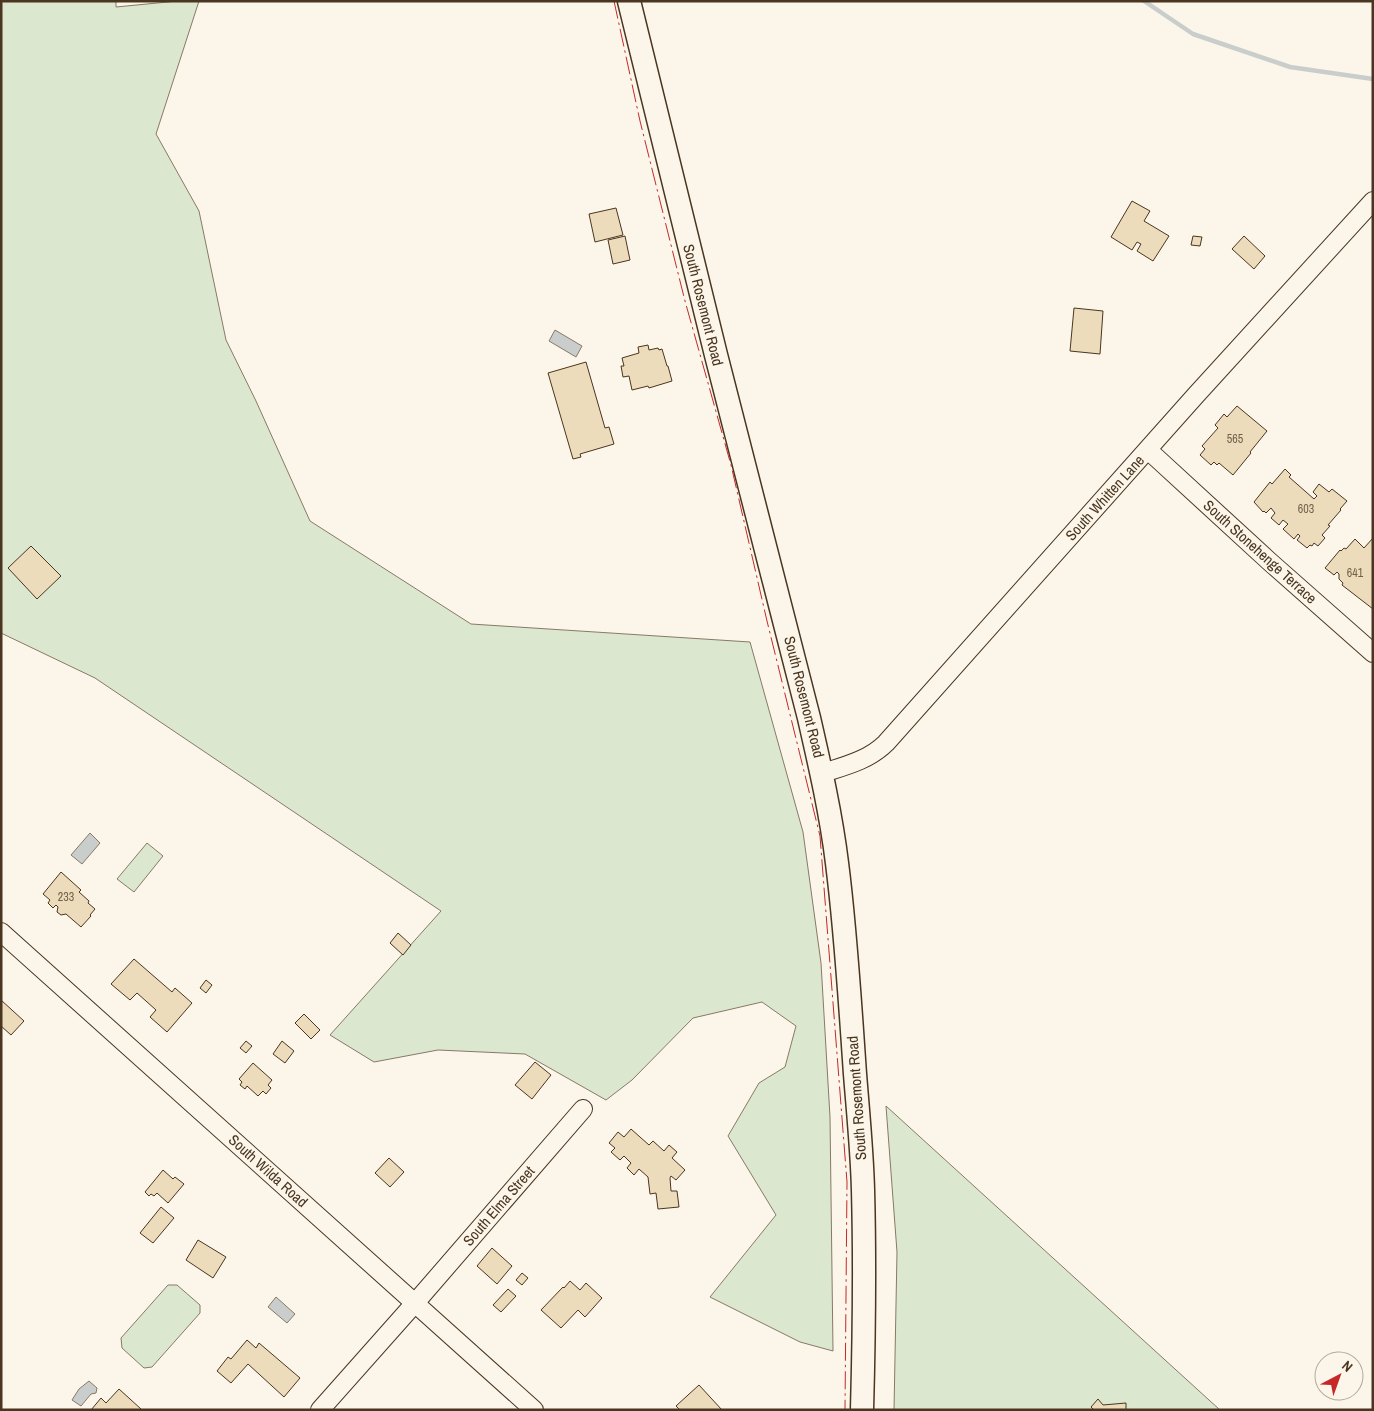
<svg xmlns="http://www.w3.org/2000/svg" width="1374" height="1411" font-family="'Archivo Narrow',sans-serif">
	<style>
		.green { fill: #dce7d0; stroke: #887966 }
		.water { fill: #c9cecd; stroke: #887966 }
		.lines { fill: none; stroke-linecap: round; stroke-linejoin: round }
		.stream { stroke: #c9cecd; stroke-width: 4.5 }
		.building { fill: #ecdcbc; stroke: #4a3520 }
		.minor-casing { stroke: #4a3520; stroke-width: 20 }
		.major-casing { stroke: #4a3520; stroke-width: 25 }
		.minor { stroke: #fbf6e9; stroke-width: 18 }
		.major { stroke: #fbf6e9; stroke-width: 22 }
		.power { stroke: #c62828; stroke-width: 1; stroke-dasharray: 18 4 2.5 4; stroke-linecap: butt }
		.labels { text-anchor: middle; stroke-width: 4; stroke-linejoin: round; paint-order: stroke }
		.number-label { font-size: 12px; fill: #725f47 }
		.street-label { font-size: 15px; fill: #4a3520; stroke: #fbf6e9 }
	</style>
	<rect width="100%" height="100%" fill="#fbf6e9"/>
	<!-- green -->
	<g class="green">
		<polygon points="1,1 116,1 116,7 178,1 199,1 156,134 199,211 226,340 256,401 310,521 471,624 750,642 803,832 821,963 830,1117 833,1351 800,1342 710,1297 776,1215 728,1136 759,1083 785,1067 796,1026 762,1002 693,1018 632,1080 606,1100 525,1054 438,1050 374,1062 330,1035 441,911 95,678 1,633"/>
		<polygon points="147,843 163,856 134,892 117,879"/>
		<polygon points="886,1106 1220,1410 894,1410 897,1252"/>
		<polygon points="168,1285 177,1285 200,1305 200,1313 152,1367 144,1368 122,1348 121,1338"/>
	</g>
	<!-- water -->
	<g class="water">
		<polygon points="555,330 582,346 576,357 549,341"/>
		<polygon points="90,833 100,843 82,864 71,855"/>
		<polygon points="276,1297 295,1314 287,1323 268,1307"/>
		<polygon points="89,1381 97,1388 96,1393 91,1394 81,1406 72,1400 79,1389"/>
	</g>
	<g class="lines">
		<!-- stream -->
		<polyline class="stream" points="1144,1 1193,34 1290,67 1373,79"/>
	</g>
	<!-- building -->
	<g class="building">
		<polygon points="1132,201 1150,211 1144,221 1169,236 1153,261 1137,251 1141,244 1137,242 1132,250 1111,237"/>
		<polygon points="616,208 623,235 595,242 589,214"/>
		<polygon points="625,236 630,260 613,264 608,240"/>
		<polygon points="1193,236 1202,237 1200,246 1191,245"/>
		<polygon points="1244,236 1265,256 1254,269 1232,249"/>
		<polygon points="1074,308 1103,311 1100,354 1070,351"/>
		<polygon points="648,345 649,350 658,348 659,350 662,349 667,366 668,366 672,381 649,388 648,386 632,390 629,376 623,377 621,366 624,366 622,358 639,353 638,347"/>
		<polygon points="586,362 605,428 609,427 614,444 580,454 581,457 573,459 548,373"/>
		<polygon points="1237,406 1267,431 1250,452 1251,453 1233,475 1219,463 1217,465 1214,462 1211,465 1200,455 1205,449 1202,446 1218,428 1215,425 1224,414 1227,417"/>
		<polygon points="1285,469 1291,475 1289,477 1314,499 1317,496 1313,492 1319,484 1329,492 1332,489 1347,501 1340,509 1341,510 1328,525 1330,526 1322,535 1325,538 1318,546 1314,543 1312,546 1310,545 1307,548 1297,540 1300,536 1298,534 1294,539 1283,529 1288,524 1283,520 1279,525 1271,518 1275,513 1271,508 1266,513 1264,511 1263,512 1254,502 1270,482 1272,484"/>
		<polygon points="1373,538 1373,609 1342,585 1343,583 1339,579 1339,574 1337,572 1334,575 1325,568 1340,550 1341,551 1344,548 1346,549 1355,539 1364,548"/>
		<polygon points="31,546 61,576 37,599 8,568"/>
		<polygon points="61,872 81,890 79,892 89,901 88,903 95,909 90,915 91,916 81,927 66,914 61,915 57,912 58,907 56,905 53,908 48,903 50,900 43,894"/>
		<polygon points="398,933 411,945 403,955 390,943"/>
		<polygon points="134,959 172,992 175,988 192,1003 167,1032 150,1017 156,1010 137,993 130,1000 111,984"/>
		<polygon points="206,980 212,985 206,993 200,988"/>
		<polygon points="1,1000 24,1021 11,1035 1,1026"/>
		<polygon points="304,1014 320,1030 311,1039 295,1023"/>
		<polygon points="246,1041 252,1046 246,1053 240,1048"/>
		<polygon points="282,1041 294,1051 285,1063 273,1054"/>
		<polygon points="535,1062 551,1075 532,1099 515,1085"/>
		<polygon points="253,1063 272,1080 268,1085 271,1088 266,1094 263,1091 258,1096 247,1086 245,1089 240,1085 242,1082 239,1079"/>
		<polygon points="631,1129 649,1145 653,1141 664,1151 669,1145 677,1152 672,1158 685,1170 676,1180 671,1176 670,1178 671,1191 677,1191 679,1207 658,1209 656,1193 650,1194 648,1177 639,1169 634,1175 627,1168 631,1163 624,1156 620,1160 611,1152 615,1148 609,1143 618,1132 624,1137"/>
		<polygon points="389,1158 404,1172 390,1187 375,1173"/>
		<polygon points="163,1170 173,1179 175,1177 184,1184 168,1203 157,1193 154,1196 151,1194 149,1196 145,1192"/>
		<polygon points="161,1207 174,1218 153,1243 140,1233"/>
		<polygon points="198,1240 226,1257 213,1278 186,1260"/>
		<polygon points="492,1248 512,1266 497,1284 477,1266"/>
		<polygon points="522,1273 528,1278 522,1285 516,1280"/>
		<polygon points="570,1281 580,1290 586,1283 602,1298 585,1317 578,1310 561,1328 541,1310 563,1287 564,1288"/>
		<polygon points="508,1289 516,1296 501,1312 493,1305"/>
		<polygon points="247,1340 256,1348 259,1343 300,1378 284,1397 248,1364 231,1383 217,1371 228,1357 231,1359"/>
		<polygon points="699,1385 722,1410 680,1410 676,1406"/>
		<polygon points="119,1389 141,1409 140,1410 91,1410 101,1398 106,1403"/>
		<polygon points="1098,1399 1103,1405 1126,1403 1126,1410 1094,1410 1091,1407"/>
	</g>
	<g class="lines">
		<defs>
			<g id="minor">
				<polyline points="1148,450 1270,562 1373,653"/>
				<path d="M823 773C845 766 869 760 886 743L1196 395 1373 201"/>
				<polyline points="1,932 534,1410"/>
				<polyline points="320,1410 415,1303 583,1109"/>
			</g>
			<path id="major" d="M629 1 716 355 809 718C820 766 831 814 837 863 846 933 850 1003 855 1074 858 1112 862 1151 863 1190 865 1264 864 1337 862 1410"/>
		</defs>
		<!-- minor casing -->
		<use href="#minor" class="minor-casing"/>
		<!-- major casing -->
		<use href="#major" class="major-casing"/>
		<!-- minor -->
		<use href="#minor" class="minor"/>
		<!-- major -->
		<use href="#major" class="major"/>
		<!-- power -->
		<polyline class="power" points="614,1 640,121 685,301 731,465 767,621 820,836 847,1182 845,1410"/>
	</g>
	<g class="labels">
		<!-- number labels -->
		<g class="number-label">
			<text x="1235" y="443">565</text>
			<text x="1306" y="513">603</text>
			<text x="1355" y="577">641</text>
			<text x="66" y="901">233</text>
		</g>
		<!-- street labels -->
		<g class="street-label">
			<text transform="translate(703 305) rotate(76)" y="5">South Rosemont Road</text>
			<text transform="translate(1105 498) rotate(-48)" y="5">South Whitten Lane</text>
			<text transform="translate(1260 552) rotate(42)" y="5">South Stonehenge Terrace</text>
			<text transform="translate(804 697) rotate(76)" y="5">South Rosemont Road</text>
			<text transform="translate(857 1098) rotate(-94)" y="5">South Rosemont Road</text>
			<text transform="translate(268 1171) rotate(42)" y="5">South Wilda Road</text>
			<text transform="translate(499 1206) rotate(-49)" y="5">South Elma Street</text>
		</g>
	</g>
	<!-- border -->
	<rect width="1374" height="1411" fill="none" stroke="#4a3520" stroke-width="5"/>
	<!-- north arrow -->
	<g transform="translate(1339 1376) rotate(41)"><circle r="24" fill="#fbf6e9" stroke="#b4a999"/>
	<path d="M0-4L9 19L0 12L-9 19Z" fill="#c62828"/>
	<text y="-8" font-size="14" font-weight="bold" text-anchor="middle" fill="#4a3520">N</text>
	</g>
</svg>
